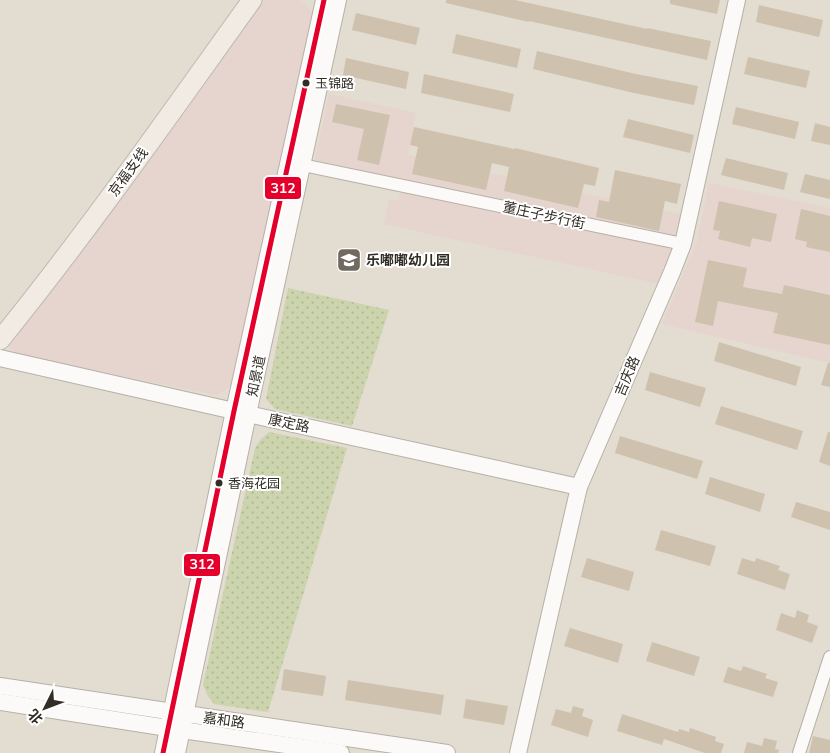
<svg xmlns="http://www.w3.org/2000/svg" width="830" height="753" font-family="Mulish,'Noto Sans SC',sans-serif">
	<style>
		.commercial { fill: #e6d4ce }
		.park { fill: url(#park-dots) }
		.building { fill: #cec2ae }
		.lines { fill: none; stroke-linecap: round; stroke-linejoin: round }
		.street-casing { stroke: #b6b0a7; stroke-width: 14 }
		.secondary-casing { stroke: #b6b0a7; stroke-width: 18 }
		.primary-casing { stroke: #bcb9b3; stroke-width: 21 }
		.street { stroke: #fbfaf8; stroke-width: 12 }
		.secondary { stroke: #fbfaf8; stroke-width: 16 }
		.primary { stroke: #f1ebe3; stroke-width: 19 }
		.bus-1-casing { stroke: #fff; stroke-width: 9 }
		.bus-1 { stroke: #e4002b; stroke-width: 5 }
		.bus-dot { fill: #322d25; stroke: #fff; stroke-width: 2 }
		.labels { text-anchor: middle; stroke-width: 4; stroke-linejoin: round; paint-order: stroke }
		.bus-label { font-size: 13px; fill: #322d25; stroke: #fff; text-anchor: start }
		.street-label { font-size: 14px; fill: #322d25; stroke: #fff }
		.poi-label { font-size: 14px; font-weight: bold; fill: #322d25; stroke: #fff; text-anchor: start }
		.line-badge { stroke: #fff; stroke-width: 2 }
		.badge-label { font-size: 14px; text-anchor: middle; font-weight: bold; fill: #fff }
	</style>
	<defs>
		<pattern id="park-dots" width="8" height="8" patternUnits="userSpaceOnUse" patternTransform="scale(1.25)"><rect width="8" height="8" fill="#ccd4ad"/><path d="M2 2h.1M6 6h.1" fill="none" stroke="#b0b695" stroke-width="1.8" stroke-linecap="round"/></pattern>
	</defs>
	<rect width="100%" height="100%" fill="#e3dcd0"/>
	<!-- commercial -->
	<g class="commercial">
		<polygon points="260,0 301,0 312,12 231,386 216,395 16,354 8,345 87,244"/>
		<polygon points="329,94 416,113 408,155 684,215 678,238 659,284 384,224 389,199 399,201 403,180 315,160"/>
		<polygon points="709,183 830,208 830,363 662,324 697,242"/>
	</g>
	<!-- park -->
	<g class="park">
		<polygon points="288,288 389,310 352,426 275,409 266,399"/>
		<polygon points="269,432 347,448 268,712 214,704 208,696 203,685 255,448 261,439"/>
	</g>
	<!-- building -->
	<g class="building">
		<polygon points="446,0 515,0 647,29 647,28 711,41 707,60 529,21 529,22 446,3"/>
		<polygon points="670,0 720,0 717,14 670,4"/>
		<polygon points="759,5 823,20 819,37 756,22"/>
		<polygon points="356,13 420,28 416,45 352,30"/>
		<polygon points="456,34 521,49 517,68 452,53"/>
		<polygon points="537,51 636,74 698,86 694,105 634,93 533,69"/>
		<polygon points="748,57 810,71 806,88 744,74"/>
		<polygon points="346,58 409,72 406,89 343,75"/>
		<polygon points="424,74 514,94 510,112 421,93"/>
		<polygon points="336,104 390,115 379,165 357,160 364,129 332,122"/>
		<polygon points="736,107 799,122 795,139 732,124"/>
		<polygon points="628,119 694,135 690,153 623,137"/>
		<polygon points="815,123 830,127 830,145 811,141"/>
		<polygon points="414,127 514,149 515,148 599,168 595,186 584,184 578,208 504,191 509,167 492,163 486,190 412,174 418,147 410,145"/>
		<polygon points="726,158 788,173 784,190 721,175"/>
		<polygon points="615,170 681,184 677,204 665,201 659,231 596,217 599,200 609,202"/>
		<polygon points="805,174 830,180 830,199 800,192"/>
		<polygon points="719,201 777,214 771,242 752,238 750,247 718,239 720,231 713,230"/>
		<polygon points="801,209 830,216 830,252 806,247 807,242 795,239"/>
		<polygon points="708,260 747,268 743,287 782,294 784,285 830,295 830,345 773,333 778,313 718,301 713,326 695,322"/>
		<polygon points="719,342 801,367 796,386 714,361"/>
		<polygon points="828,363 830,363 830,387 821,385"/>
		<polygon points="650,372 706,388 700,407 645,390"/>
		<polygon points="721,406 803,431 797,450 715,424"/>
		<polygon points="828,432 830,432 830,466 819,462"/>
		<polygon points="620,436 703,461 697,479 615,453"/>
		<polygon points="710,477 765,494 760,512 705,494"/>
		<polygon points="796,502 830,512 830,530 791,517"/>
		<polygon points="661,530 716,546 710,566 655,550"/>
		<polygon points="587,558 634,572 629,591 581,577"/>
		<polygon points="742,558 755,562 756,558 780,566 778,570 790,574 785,590 737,574"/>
		<polygon points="797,610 809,615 807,622 818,626 812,643 776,630 781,613 795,618"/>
		<polygon points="570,628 623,644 618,663 564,646"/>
		<polygon points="652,642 700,657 694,676 646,661"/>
		<polygon points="743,666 767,674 765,678 778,682 773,697 723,682 728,667 741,671"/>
		<polygon points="284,669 326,676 323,696 281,690"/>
		<polygon points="348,680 444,695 441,715 345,700"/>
		<polygon points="466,699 508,706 504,725 463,718"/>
		<polygon points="573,706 584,709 582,716 593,720 588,737 551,725 556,709 571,713"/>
		<polygon points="622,714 678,732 679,729 689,732 690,728 716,737 715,741 724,744 721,753 705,753 664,739 662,745 617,731"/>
		<polygon points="813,736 830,740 830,753 809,753"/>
		<polygon points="764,738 777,741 775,749 779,750 778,753 744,753 747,742 762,746"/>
	</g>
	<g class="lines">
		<defs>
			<g id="street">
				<polyline points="293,163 683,244"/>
				<polyline points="799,753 830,657"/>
			</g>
			<g id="secondary">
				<polyline points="0,358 234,411 579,487"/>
				<polyline points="0,686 447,753"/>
				<polyline points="0,702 168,728 341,753"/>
				<polyline points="163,753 234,411 324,0"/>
				<polyline points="177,753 248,414 338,0"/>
				<polyline points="518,753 579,487 672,272 683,244 737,0"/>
			</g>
			<path id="primary" d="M0 340C89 230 170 114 252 0"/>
		</defs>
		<!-- street casing -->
		<use href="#street" class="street-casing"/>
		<!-- secondary casing -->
		<use href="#secondary" class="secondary-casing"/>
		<!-- primary casing -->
		<use href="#primary" class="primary-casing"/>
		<!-- street -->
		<use href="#street" class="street"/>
		<!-- secondary -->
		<use href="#secondary" class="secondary"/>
		<!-- primary -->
		<use href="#primary" class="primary"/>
		<defs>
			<polyline id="bus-1" points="163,753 234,411 324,0"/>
		</defs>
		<!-- bus-1 casing -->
		<use href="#bus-1" class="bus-1-casing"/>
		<!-- bus-1 -->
		<use href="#bus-1" class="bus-1"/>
	</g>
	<!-- icons -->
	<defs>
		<symbol id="school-square" viewBox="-11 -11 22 22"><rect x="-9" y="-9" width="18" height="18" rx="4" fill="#706a61" stroke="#fff"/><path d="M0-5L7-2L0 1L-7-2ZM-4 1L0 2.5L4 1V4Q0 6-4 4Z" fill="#fff"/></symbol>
	</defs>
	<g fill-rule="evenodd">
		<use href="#school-square" x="335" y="246" width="28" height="28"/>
	</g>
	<!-- markers -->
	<g class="bus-dot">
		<circle cx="306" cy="83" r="4.5"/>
		<circle cx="219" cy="483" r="4.5"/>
	</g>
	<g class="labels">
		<!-- bus labels -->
		<g class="bus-label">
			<text x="315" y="88">玉锦路</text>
			<text x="228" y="488">香海花园</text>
		</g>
		<!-- street labels -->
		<g class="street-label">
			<text transform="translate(128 172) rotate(-54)" y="5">京福支线</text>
			<text transform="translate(544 215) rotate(12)" y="5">董庄子步行街</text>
			<text transform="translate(256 376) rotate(-78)" y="5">知景道</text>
			<text transform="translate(627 376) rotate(-67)" y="5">吉庆路</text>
			<text transform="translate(289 423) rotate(12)" y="5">康定路</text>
			<text transform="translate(224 720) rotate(8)" y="5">嘉和路</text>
		</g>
		<!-- poi labels -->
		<g class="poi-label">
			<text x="366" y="265">乐嘟嘟幼儿园</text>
		</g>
	</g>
	<g class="line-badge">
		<rect x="264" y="176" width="38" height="24" rx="5" fill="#e4002b"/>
		<rect x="183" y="553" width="38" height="24" rx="5" fill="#e4002b"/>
	</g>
	<g class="badge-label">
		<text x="283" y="193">312</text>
		<text x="202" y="569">312</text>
	</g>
	<!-- north arrow -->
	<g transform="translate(45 708) rotate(228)" stroke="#ffffff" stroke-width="4" paint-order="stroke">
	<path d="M0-4L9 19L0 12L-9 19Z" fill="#322d25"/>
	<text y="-8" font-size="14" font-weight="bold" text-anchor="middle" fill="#322d25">北</text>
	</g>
</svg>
